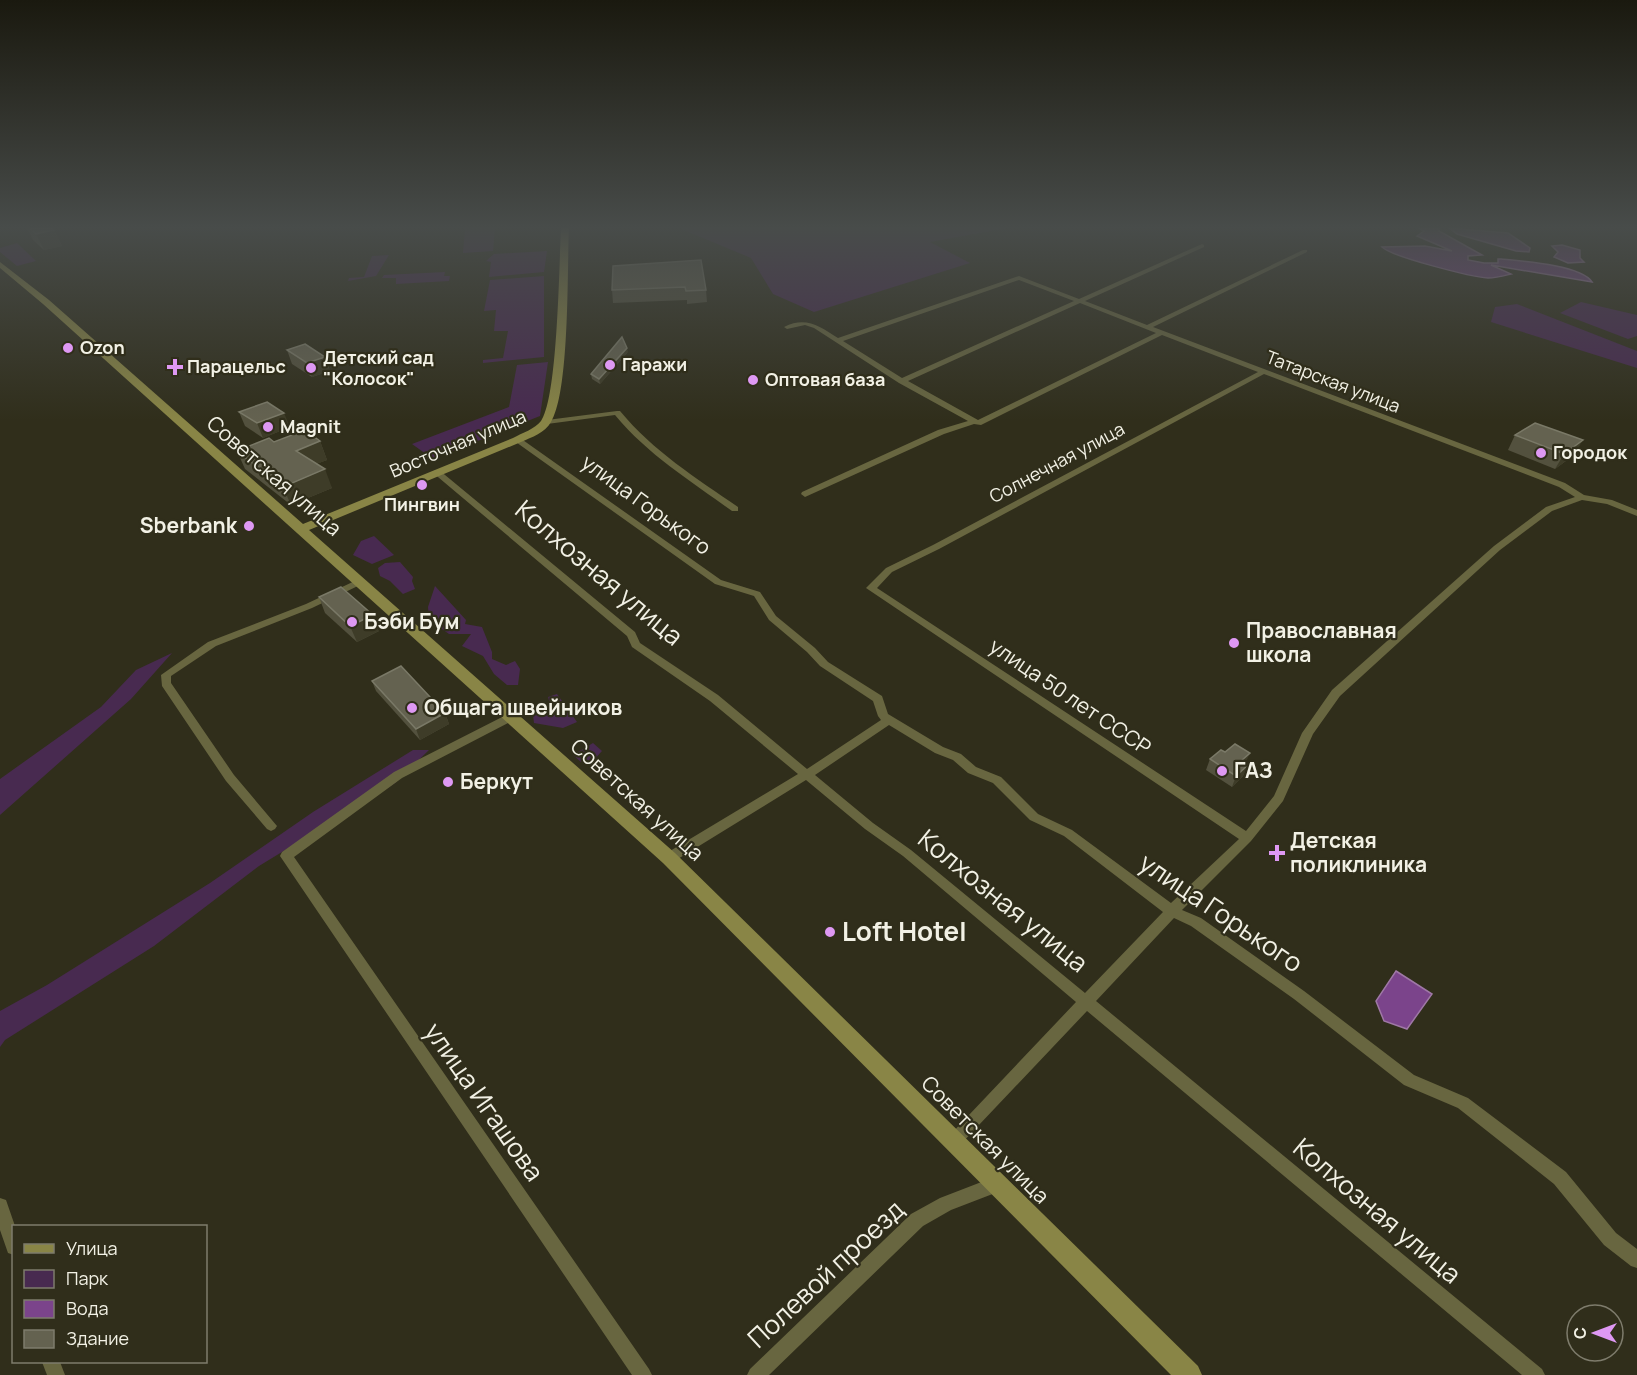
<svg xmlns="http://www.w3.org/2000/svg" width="1637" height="1375" font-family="Manrope,sans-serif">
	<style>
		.green { fill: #482a50 }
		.water { fill: #7b448b; stroke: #9f78a6; stroke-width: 1.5 }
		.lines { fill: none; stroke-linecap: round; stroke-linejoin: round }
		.street { fill: #686640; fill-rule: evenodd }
		.secondary { fill: #898546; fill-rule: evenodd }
		.wall { fill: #53513e }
		.shaded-wall { fill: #3e3c28 }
		.building { fill: #646250; stroke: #7a7967; stroke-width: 1.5 }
		.poi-dot { fill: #de98f3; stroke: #302e1b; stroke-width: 2 }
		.labels { text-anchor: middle; stroke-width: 4.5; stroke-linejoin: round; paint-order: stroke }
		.far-poi-label { font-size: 18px; font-weight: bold; fill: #f2f1e5; stroke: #302e1b; text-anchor: start }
		.far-street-label { font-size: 18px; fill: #f2f1e5; stroke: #302e1b }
		.street-label { font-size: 21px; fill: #f2f1e5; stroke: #302e1b }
		.poi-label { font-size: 21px; font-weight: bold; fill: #f2f1e5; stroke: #302e1b; text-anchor: start }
		.near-street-label { font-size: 26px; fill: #f2f1e5; stroke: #302e1b }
		.near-poi-label { font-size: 26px; font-weight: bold; fill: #f2f1e5; stroke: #302e1b; text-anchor: start }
	</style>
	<rect width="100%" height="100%" fill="#302e1b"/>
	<!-- green -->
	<g class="green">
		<polygon points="465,228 495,228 493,251 463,253"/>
		<polygon points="679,228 1007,228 930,242 970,263 814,312 773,294 751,258"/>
		<polygon points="17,243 36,261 17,266 0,252 0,248"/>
		<polygon points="547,251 544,272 489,277 491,262 486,261 494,254"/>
		<polygon points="389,255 376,276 348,281 349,278 364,277 372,256"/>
		<polygon points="445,272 444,276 450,276 449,281 396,284 396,278 382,278 384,275"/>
		<polygon points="544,276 544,357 483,363 483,360 503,358 508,331 494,331 496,310 484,311 490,280"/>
		<polygon points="1581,302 1637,315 1637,336 1628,339 1560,313"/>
		<polygon points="1517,304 1637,351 1637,368 1491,322 1495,307"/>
		<polygon points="548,362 540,416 433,459 412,444 509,407 517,365"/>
		<polygon points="374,536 394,555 372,564 353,555 361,541"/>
		<polygon points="400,562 413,577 412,581 415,589 403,594 390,581 380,576 378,568 385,563"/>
		<polygon points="435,586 466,620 465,624 482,627 492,652 492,659 506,665 515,661 520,669 518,685 507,685 494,674 483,656 462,646 471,634 449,634 429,620 428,607"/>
		<polygon points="172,653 131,699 0,815 0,779 101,707 136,670"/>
		<polygon points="557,694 577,722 563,728 534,723 533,715 524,710 530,705 541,709 550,704 548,697"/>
		<polygon points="593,743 602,751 592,762 581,762 573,755"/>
		<polygon points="413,750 429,750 395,783 259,866 154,946 5,1040 0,1047 0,1011 47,985 210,883 313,812"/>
	</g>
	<!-- water -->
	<g class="water">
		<path d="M1418 228H1439V231L1482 255 1468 256V260L1484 263H1498V259H1501C1521 261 1581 265 1592 282L1491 265 1511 274C1503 276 1496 278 1488 278 1472 277 1392 257 1382 247L1425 246 1452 251 1417 236 1424 231Z"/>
		<polygon points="1449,228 1508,233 1530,248 1529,252 1516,251 1457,234"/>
		<polygon points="1562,245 1580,250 1580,258 1584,262 1568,263 1554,257 1558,252 1552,246"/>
		<polygon points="1396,971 1432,994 1407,1029 1384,1021 1376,1001"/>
	</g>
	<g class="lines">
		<!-- street -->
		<g class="street">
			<path d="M1202 244 1204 245V247L1085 301 1147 325 1303 250H1307V252L1153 327 1565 483 1584 495 1612 500 1637 510V516L1607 504 1582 500 1552 511 1500 550 1340 696 1313 734 1283 801 1251 841 1182 910 1201 918 1304 991 1414 1075 1468 1098 1566 1172 1616 1233 1637 1249V1268L1631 1266 1604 1245 1554 1184 1458 1108 1404 1085 1294 999 1191 926 1174 918 1096 1001 1542 1369 1545 1375H1522L1087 1011 960 1145 955 1148 950 1145 947 1140 950 1135 1076 1002 903 856 865 829 806 780 673 862 669 863 665 862 663 858 665 854 798 774 710 701 632 647 627 636 432 472 436 470H439L635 632 640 643 718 695 807 769 881 720 878 716 873 701 820 666 807 652 769 620 754 596 715 584 513 440 517 438H520L721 580 760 592 776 616 815 648 828 662 882 696 888 714 943 747 961 754 976 767 1001 777 1038 814 1072 830 1171 903 1239 839 866 588 886 568 933 545 1258 372 1162 335 981 425 974 424 944 434 805 497 801 494 802 492 938 430 968 421 899 383 814 328 805 325 787 329 784 327C806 316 819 326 838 338L1019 276 1079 299ZM1019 280 1074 301 902 378 843 341ZM1080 303 1156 333 978 420 908 381ZM1264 374 1559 487 1575 497 1546 507 1494 546 1332 690 1302 733 1274 796 1246 831 877 588 892 572 939 549ZM889 725 935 753 953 760 968 773 993 783 1030 820 1064 836 1163 912 1085 993 911 850 873 823 815 775Z"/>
			<path d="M617 411H620C653 451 696 478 738 507V511H732C691 481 648 455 615 415L547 424 543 422 547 420Z"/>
			<polygon points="359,579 362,580 364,582 362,584 312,608 216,646 171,676 171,683 234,775 277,826 275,829 271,831 267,829 226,781 162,686 161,675 208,642 306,604"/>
			<polygon points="512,712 517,716 516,719 402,778 294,857 649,1369 652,1375 632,1375 280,856 282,852 394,772"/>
			<polygon points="997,1176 1003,1178 1005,1184 1003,1190 951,1210 923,1226 769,1375 747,1375 750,1369 911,1214 940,1198"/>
			<polygon points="0,1198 6,1200 15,1226 14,1226 14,1255 8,1253 0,1230"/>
			<polygon points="42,1362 60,1362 65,1375 47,1375"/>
		</g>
		<!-- secondary -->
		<path class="secondary" d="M561 228H569C567 269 570 391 551 422 545 433 532 437 521 442L309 530 675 853 1198 1366 1202 1375H1171L663 863 43 304 0 268V262L49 300 303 524 513 438C522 433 535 429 541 421 558 397 559 264 561 228Z"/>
	</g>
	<!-- wall -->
	<g class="wall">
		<polygon points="27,228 51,228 54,230 62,246 44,250 33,240"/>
		<polygon points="613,266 706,290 707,302 687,304 687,300 613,303 612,290"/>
		<polygon points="287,350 325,357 330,371 312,377 292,364"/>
		<polygon points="628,352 600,384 592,379 591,374"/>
		<polygon points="239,412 290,427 263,438 245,426"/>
		<polygon points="1515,435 1574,455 1555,469 1508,450"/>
		<polygon points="320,441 327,460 316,464 332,488 291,505 245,469 237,451 274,442"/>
		<polygon points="319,597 379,631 357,642 325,613"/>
		<polygon points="372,681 445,713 449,724 420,740 376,691"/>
		<polygon points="1210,759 1245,764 1248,765 1243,776 1232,787 1206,770"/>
	</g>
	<!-- shaded-wall -->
	<g class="shaded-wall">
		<polygon points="54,230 62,246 44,250 36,234"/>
		<polygon points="627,348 628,352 600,384 599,379"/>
		<polygon points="325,357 330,371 312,377 307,363"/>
		<polygon points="284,413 290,427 263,438 257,423"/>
		<polygon points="1583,440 1574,455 1555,469 1564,454"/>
		<polygon points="320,441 327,460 303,469 296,451"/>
		<polygon points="325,469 332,488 291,505 283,487"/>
		<polygon points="373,615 379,631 357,642 350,626"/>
		<polygon points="445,713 449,724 420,740 416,729"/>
		<polygon points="1250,753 1245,764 1241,761"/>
		<polygon points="1248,765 1243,776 1232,787 1236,776"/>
	</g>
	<!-- building -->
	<g class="building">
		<polygon points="30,228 51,228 54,230 36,234"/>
		<polygon points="701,260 706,290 686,291 685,287 612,290 613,266"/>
		<polygon points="622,337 627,348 599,379 591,374"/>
		<polygon points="305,344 325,357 307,363 287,350"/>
		<polygon points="267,402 284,413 257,423 239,412"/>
		<polygon points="1535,423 1583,440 1564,454 1515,435"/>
		<polygon points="305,430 320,441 296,451 325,469 283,487 237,451 269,438 274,442"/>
		<polygon points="341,587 373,615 350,626 319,597"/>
		<polygon points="401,666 445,713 416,729 372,681"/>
		<polygon points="1235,744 1250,753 1241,761 1248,765 1236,776 1210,759 1221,750 1225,752"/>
	</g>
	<!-- sky -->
	<linearGradient id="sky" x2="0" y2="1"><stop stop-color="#1a190f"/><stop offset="0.54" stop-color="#484c4a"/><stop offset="1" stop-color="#484c4a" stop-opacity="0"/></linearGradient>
	<rect width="1637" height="421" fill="url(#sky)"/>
	<!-- markers -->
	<g class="poi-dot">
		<circle cx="68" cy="348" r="6"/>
		<circle cx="610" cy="365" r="6"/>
		<path d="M172 358h6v6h6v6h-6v6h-6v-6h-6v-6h6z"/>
		<circle cx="311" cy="368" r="6"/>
		<circle cx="753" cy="380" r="6"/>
		<circle cx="268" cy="427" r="6"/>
		<circle cx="1541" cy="453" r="6"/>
		<circle cx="422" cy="485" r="6"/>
		<circle cx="249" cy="526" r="6"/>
		<circle cx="352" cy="622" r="6"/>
		<circle cx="1234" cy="643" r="6"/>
		<circle cx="412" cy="708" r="6"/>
		<circle cx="1222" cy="771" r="6"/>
		<circle cx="448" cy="782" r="6"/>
		<path d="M1274 844h6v6h6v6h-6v6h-6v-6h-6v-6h6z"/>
		<circle cx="830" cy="932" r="6"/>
	</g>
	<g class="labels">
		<!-- far-poi labels -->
		<g class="far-poi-label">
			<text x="80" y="354">Ozon</text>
			<text x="323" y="364">Детский сад<tspan x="323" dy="21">"Колосок"</tspan></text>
			<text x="622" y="371">Гаражи</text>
			<text x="187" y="373">Парацельс</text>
			<text x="765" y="386">Оптовая база</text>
			<text x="280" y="433">Magnit</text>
			<text x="1553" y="459">Городок</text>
			<text x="422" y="511" text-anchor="middle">Пингвин</text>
		</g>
		<!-- far-street labels -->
		<g class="far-street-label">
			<text transform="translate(1333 382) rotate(21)" y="6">Татарская улица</text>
			<text transform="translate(458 444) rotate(-23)" y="6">Восточная улица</text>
			<text transform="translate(1057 463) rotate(-28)" y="6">Солнечная улица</text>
		</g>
		<!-- street labels -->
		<g class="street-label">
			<text transform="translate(274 476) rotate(41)" y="7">Советская улица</text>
			<text transform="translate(646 505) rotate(36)" y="7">улица Горького</text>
			<text transform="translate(1070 697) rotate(34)" y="7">улица 50 лет СССР</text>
			<text transform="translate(637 800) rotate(42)" y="7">Советская улица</text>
			<text transform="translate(985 1140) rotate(45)" y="7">Советская улица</text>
		</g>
		<!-- poi labels -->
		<g class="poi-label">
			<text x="237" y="533" text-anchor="end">Sberbank</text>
			<text x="364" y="629">Бэби Бум</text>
			<text x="1246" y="638">Православная<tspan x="1246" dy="24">школа</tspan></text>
			<text x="424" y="715">Общага швейников</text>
			<text x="1234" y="778">ГАЗ</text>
			<text x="460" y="789">Беркут</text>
			<text x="1290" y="848">Детская<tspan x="1290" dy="24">поликлиника</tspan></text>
		</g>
		<!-- near-street labels -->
		<g class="near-street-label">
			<text transform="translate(599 573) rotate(40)" y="9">Колхозная улица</text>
			<text transform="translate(1003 901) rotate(39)" y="9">Колхозная улица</text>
			<text transform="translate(1221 913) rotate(34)" y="9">улица Горького</text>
			<text transform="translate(484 1102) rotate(55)" y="9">улица Игашова</text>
			<text transform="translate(1377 1211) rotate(40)" y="9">Колхозная улица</text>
			<text transform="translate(826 1274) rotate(-43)" y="9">Полевой проезд</text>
		</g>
		<!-- near-poi labels -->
		<g class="near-poi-label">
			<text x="842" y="941">Loft Hotel</text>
		</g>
	</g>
	<!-- legend -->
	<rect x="12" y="1225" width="195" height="138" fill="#302e1b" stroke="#7e7c6c" stroke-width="1.5"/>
	<rect x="24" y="1244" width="30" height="9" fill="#898546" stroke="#7e7c6c" stroke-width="1.5"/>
	<text x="66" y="1255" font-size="18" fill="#f2f1e5">Улица</text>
	<rect x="24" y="1270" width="30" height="18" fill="#482a50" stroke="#7e7c6c" stroke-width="1.5"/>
	<text x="66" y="1285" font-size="18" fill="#f2f1e5">Парк</text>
	<rect x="24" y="1300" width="30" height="18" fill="#7b448b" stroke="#7e7c6c" stroke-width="1.5"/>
	<text x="66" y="1315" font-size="18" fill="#f2f1e5">Вода</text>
	<rect x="24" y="1330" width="30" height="18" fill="#646250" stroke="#7e7c6c" stroke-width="1.5"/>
	<text x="66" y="1345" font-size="18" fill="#f2f1e5">Здание</text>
	<!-- north arrow -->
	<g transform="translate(1595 1333) rotate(270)"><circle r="28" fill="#302e1b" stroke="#7e7c6c" stroke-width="1.5"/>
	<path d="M0-4.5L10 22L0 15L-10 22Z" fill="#de98f3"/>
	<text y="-9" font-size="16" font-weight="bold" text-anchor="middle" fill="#f2f1e5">С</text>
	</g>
</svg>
